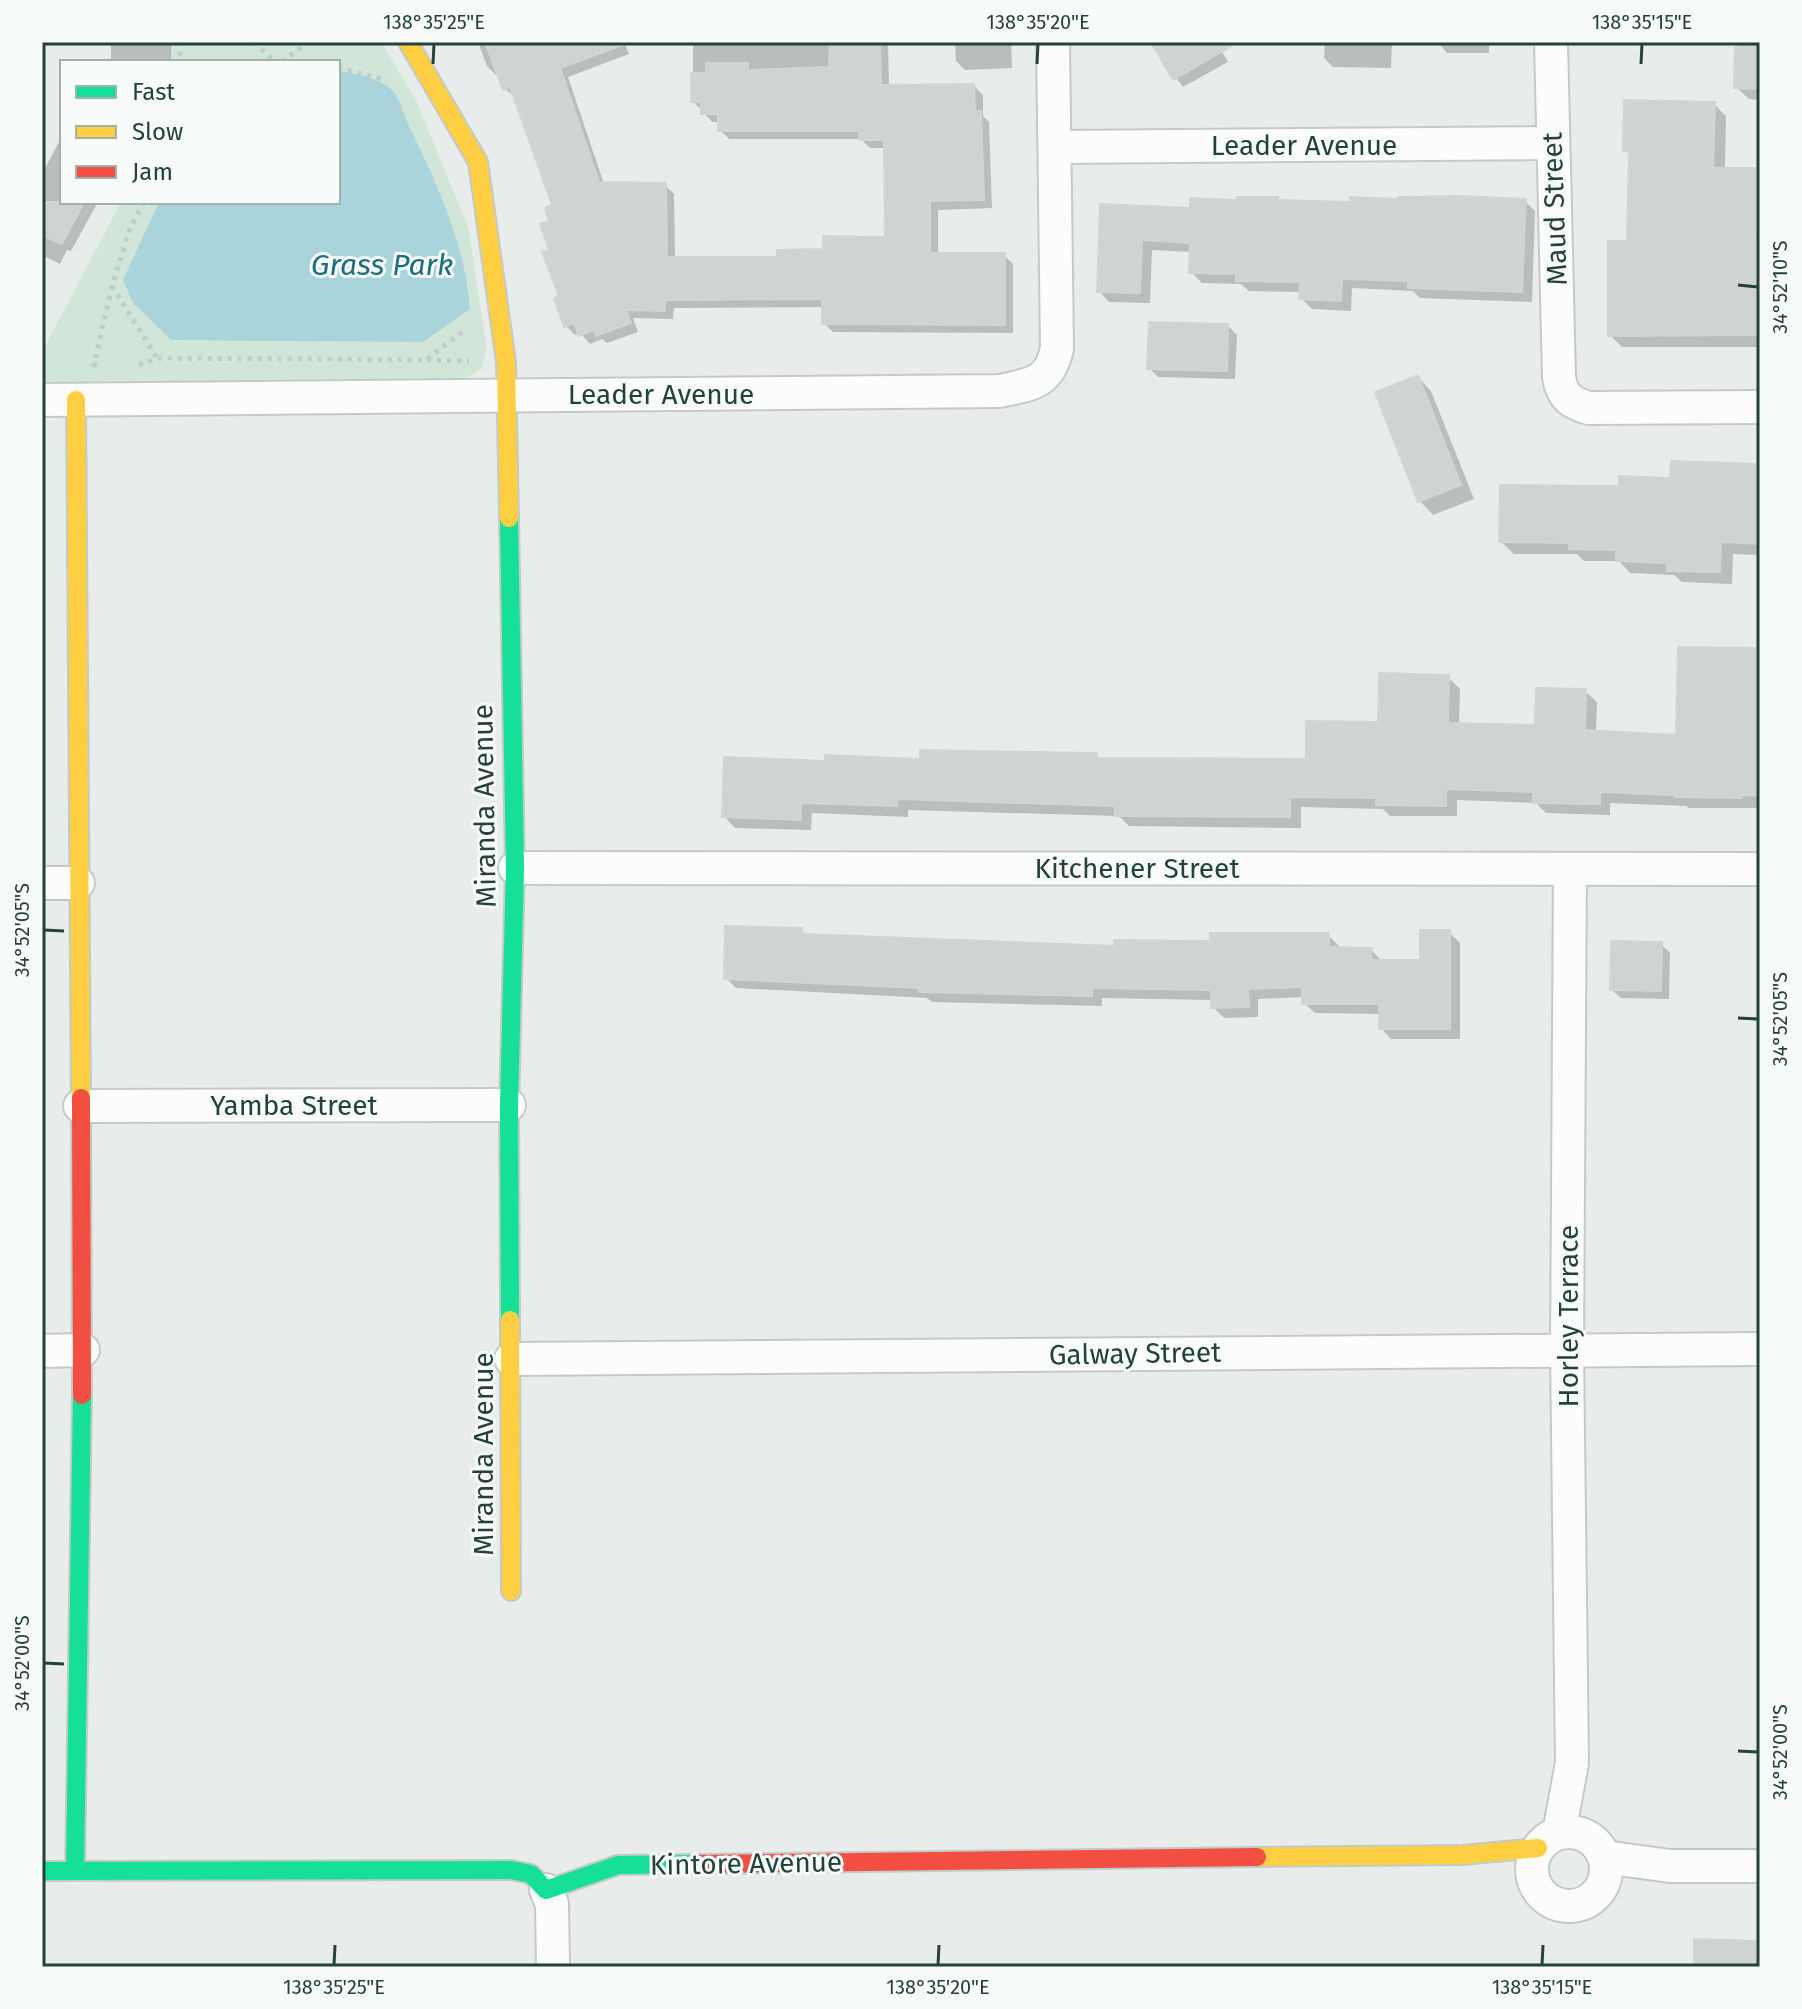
<svg xmlns="http://www.w3.org/2000/svg" width="1802" height="2009" font-family="'Fira Sans',sans-serif">
	<style>
		.green { fill: #d1e6d8 }
		.water { fill: #a9d4db }
		.shadow { fill: #0003 }
		.building { fill: #cfd4d2; stroke: #d1d6d4; stroke-width: 2 }
		.lines { fill: none; stroke-linecap: round; stroke-linejoin: round }
		.street-casing { stroke: #c5cac8; stroke-width: 36 }
		.fast-casing { stroke: #c3cbc8; stroke-width: 22 }
		.slow-casing { stroke: #c3cbc8; stroke-width: 22 }
		.jam-casing { stroke: #c3cbc8; stroke-width: 22 }
		.path { stroke: #c3ccca; stroke-width: 5; stroke-dasharray: 4 6; stroke-linecap: butt }
		.street { stroke: #fcfcfc; stroke-width: 32 }
		.fast { stroke: #16e098; stroke-width: 18 }
		.slow { stroke: #ffcf43; stroke-width: 18 }
		.jam { stroke: #f24e42; stroke-width: 18 }
		.ticks { fill: none; stroke: #24423a; stroke-width: 3 }
		.labels { text-anchor: middle; stroke-width: 6; stroke-linejoin: round; paint-order: stroke }
		.street-label { font-size: 28px; fill: #24423a; stroke: #f7fbf9 }
		.water-label { font-size: 30px; font-style: italic; fill: #1c6f80; stroke: #f7fbf9 }
		.neatline { fill: none; stroke: #24423a; stroke-width: 3 }
		.ticks-label { font-size: 20px; text-anchor: middle; fill: #24423a }
	</style>
	<rect width="100%" height="100%" fill="#e8edeb"/>
	<!-- green -->
	<polygon class="green" points="170,42 381,42 416,100 468,227 487,349 481,369 465,379 42,382 42,352 121,202 338,202 338,62 171,62"/>
	<!-- water -->
	<path class="water" d="M338 71C354 73 378 78 391 89 399 97 405 117 410 128 438 186 465 244 470 309L423 342 171 340 133 303 123 280 159 202H338Z"/>
	<!-- shadow -->
	<g class="shadow">
		<rect x="111" y="42" width="60" height="20"/>
		<polygon points="478,42 624,42 629,54 568,77 604,184 665,185 674,194 675,259 779,259 887,239 887,148 870,148 861,139 729,139 720,130 720,122 712,122 693,101 693,42 888,42 889,87 974,86 983,95 983,116 989,122 992,208 938,210 938,255 1004,255 1013,264 1013,333 833,332 824,323 824,307 674,308 673,319 633,318 638,332 607,343 602,339 590,344 580,333 575,335 566,326 551,251 555,206 515,97 504,88 499,74 496,75 487,66"/>
		<polygon points="955,42 1011,42 1012,68 965,70 956,61"/>
		<polygon points="1154,42 1216,42 1228,62 1183,87 1152,46"/>
		<polygon points="1325,42 1392,42 1391,68 1333,67 1324,58"/>
		<polygon points="1438,42 1489,42 1489,53 1447,53"/>
		<polygon points="1738,42 1760,42 1760,100 1749,99 1736,87"/>
		<polygon points="1714,104 1726,116 1725,170 1756,170 1760,175 1760,347 1622,347 1610,335 1629,243 1631,156 1625,150"/>
		<polygon points="62,136 62,202 98,202 71,251 67,250 60,264 42,255 42,174"/>
		<polygon points="1277,199 1280,202 1352,205 1525,201 1535,211 1532,302 1420,298 1413,291 1352,288 1351,311 1312,309 1301,298 1301,292 1249,291 1241,284 1202,283 1191,272 1192,252 1152,250 1150,303 1109,302 1099,291 1102,206 1192,210"/>
		<polygon points="1228,326 1237,335 1235,379 1158,377 1149,368"/>
		<polygon points="1418,377 1431,391 1474,499 1433,515 1420,501"/>
		<polygon points="1760,466 1760,555 1733,554 1732,584 1682,582 1674,575 1630,573 1619,561 1584,561 1577,554 1514,554 1501,542 1620,488"/>
		<polygon points="1448,677 1460,689 1459,725 1537,727 1585,691 1597,702 1596,733 1678,737 1760,736 1760,808 1689,808 1686,806 1610,803 1610,815 1546,813 1536,803 1457,800 1457,816 1390,816 1383,809 1301,807 1301,828 1129,826 1119,816 908,810 908,817 812,813 811,830 735,828 724,816 827,763 1096,755 1102,760 1308,761 1380,724"/>
		<polygon points="801,930 807,936 1116,948 1328,935 1339,946 1339,949 1371,950 1381,960 1422,962 1449,932 1460,943 1460,1039 1391,1039 1381,1028 1381,1014 1315,1013 1304,1003 1304,997 1258,999 1258,1017 1224,1018 1213,1007 1213,1000 1102,998 1102,1006 932,1002 927,998 736,988 726,978"/>
		<polygon points="1661,944 1670,953 1669,999 1621,998 1612,990"/>
	</g>
	<!-- building -->
	<g class="building">
		<polygon points="485,42 622,42 623,45 560,68 599,182 666,183 667,257 777,257 777,250 823,249 823,236 885,237 884,140 859,140 859,131 718,131 718,114 701,114 701,101 691,102 691,73 706,73 706,63 748,63 748,70 829,67 830,42 880,42 881,85 974,84 975,111 981,111 984,200 930,201 930,253 1005,253 1005,325 822,324 822,299 665,300 665,311 626,310 631,323 596,336 594,330 579,336 574,323 564,327 554,298 559,296 542,252 549,250 540,224 549,221 545,208 552,205 510,87 503,90"/>
		<polygon points="1151,42 1238,42 1173,80"/>
		<polygon points="1735,47 1760,47 1760,89 1734,88"/>
		<polygon points="1624,100 1715,102 1713,168 1757,168 1756,239 1760,239 1760,335 1608,336 1608,241 1627,241 1629,151 1623,151"/>
		<polygon points="1461,196 1526,199 1522,292 1408,288 1408,281 1342,279 1341,301 1299,299 1300,282 1236,281 1236,274 1189,273 1190,243 1142,240 1140,293 1097,292 1100,204 1190,208 1190,198 1237,200 1237,197 1278,197 1278,200 1350,202 1350,197 1398,199 1398,197"/>
		<polygon points="42,202 84,202 62,244 42,235"/>
		<polygon points="1149,322 1228,324 1227,371 1147,369"/>
		<polygon points="1418,375 1461,485 1418,502 1375,392"/>
		<polygon points="1671,461 1760,464 1760,544 1721,542 1720,572 1667,571 1667,563 1616,561 1616,550 1569,549 1569,543 1499,542 1500,485 1619,486 1619,476 1670,478"/>
		<polygon points="1678,647 1760,648 1760,796 1741,795 1741,798 1675,797 1675,795 1600,792 1600,804 1533,803 1533,792 1446,789 1446,806 1376,805 1376,798 1290,797 1290,817 1115,816 1115,806 897,799 897,806 801,803 801,820 722,817 724,757 825,761 825,755 920,759 920,750 1097,753 1097,758 1306,759 1306,721 1378,722 1379,673 1449,675 1448,723 1535,725 1536,688 1586,689 1585,730 1676,735"/>
		<polygon points="725,926 802,928 802,934 1114,946 1114,940 1210,941 1210,933 1329,933 1329,947 1372,948 1371,960 1420,960 1420,930 1450,930 1450,1029 1379,1029 1379,1004 1302,1004 1302,987 1248,989 1249,1007 1211,1008 1211,990 1092,988 1092,996 919,992 919,988 724,979"/>
		<polygon points="1611,941 1662,942 1661,991 1610,990"/>
		<polygon points="1694,1939 1760,1941 1760,1967 1694,1967"/>
	</g>
	<g class="lines">
		<defs>
			<g id="street">
				<path d="M1551 42 1559 377C1562 397 1571 403 1589 408L1760 407"/>
				<polyline points="1056,147 1552,143"/>
				<path d="M42 400 1000 391C1032 384 1050 383 1057 348L1053 42"/>
				<polyline points="515,868 1760,869"/>
				<polyline points="42,883 78,883"/>
				<polyline points="80,1106 509,1105"/>
				<polyline points="42,1351 83,1350"/>
				<polyline points="511,1359 1760,1349"/>
				<circle cx="1569" cy="1869" r="37"/>
				<polyline points="1559,1833 1572,1763 1567,1350 1570,869"/>
				<polyline points="1604,1857 1670,1866 1760,1866"/>
				<polyline points="546,1890 552,1904 553,1967"/>
			</g>
			<g id="fast">
				<polyline points="509,518 515,868 509,1105 510,1320"/>
				<polyline points="75,1870 82,1395"/>
				<polyline points="42,1871 511,1870 531,1874 546,1890 618,1865 699,1864"/>
			</g>
			<g id="slow">
				<polyline points="408,42 478,162 506,362 509,518"/>
				<polyline points="76,400 81,1098"/>
				<polyline points="510,1320 511,1591"/>
				<polyline points="1257,1857 1462,1855 1538,1848"/>
			</g>
			<g id="jam">
				<polyline points="81,1098 82,1395"/>
				<polyline points="699,1864 1257,1857"/>
			</g>
		</defs>
		<!-- street casing -->
		<use href="#street" class="street-casing"/>
		<!-- fast casing -->
		<use href="#fast" class="fast-casing"/>
		<!-- slow casing -->
		<use href="#slow" class="slow-casing"/>
		<!-- jam casing -->
		<use href="#jam" class="jam-casing"/>
		<!-- path -->
		<g class="path">
			<polyline points="177,42 182,62"/>
			<polyline points="254,42 275,62"/>
			<polyline points="282,62 307,42"/>
			<polyline points="338,68 387,80"/>
			<polyline points="144,202 129,231 112,286 157,358"/>
			<polyline points="427,360 469,361"/>
			<polyline points="97,365 94,365 112,286"/>
			<polyline points="139,365 157,358 426,360 465,330"/>
		</g>
		<!-- street -->
		<use href="#street" class="street"/>
		<!-- fast -->
		<use href="#fast" class="fast"/>
		<!-- slow -->
		<use href="#slow" class="slow"/>
		<!-- jam -->
		<use href="#jam" class="jam"/>
	</g>
	<!-- ticks -->
	<path class="ticks" d="M433 64 434 44M1037 64 1038 44M1641 64 1642 44M1738 285 1758 287M44 930 64 931M1738 1018 1758 1019M44 1663 64 1664M1738 1751 1758 1752M334 1965 335 1945M938 1965 939 1945M1542 1965 1543 1945"/>
	<g class="labels">
		<!-- street labels -->
		<g class="street-label">
			<text x="1304" y="155">Leader Avenue</text>
			<text transform="translate(1554 209) rotate(-92)" y="10">Maud Street</text>
			<text x="661" y="404">Leader Avenue</text>
			<text transform="translate(484 806) rotate(-91)" y="10">Miranda Avenue</text>
			<text x="1137" y="878">Kitchener Street</text>
			<text x="294" y="1115">Yamba Street</text>
			<text transform="translate(1568 1316) rotate(-90)" y="10">Horley Terrace</text>
			<text transform="translate(1135 1353) rotate(-1)" y="10">Galway Street</text>
			<text transform="translate(483 1454) rotate(-90)" y="10">Miranda Avenue</text>
			<text transform="translate(746 1863) rotate(-1)" y="10">Kintore Avenue</text>
		</g>
		<!-- water labels -->
		<g class="water-label">
			<text x="382" y="275">Grass Park</text>
		</g>
	</g>
	<!-- border -->
	<rect width="1802" height="2009" fill="none" stroke="#f7fbf9" stroke-width="88"/>
	<!-- legend -->
	<rect x="60" y="60" width="280" height="144" fill="#f7fbf9" stroke="#a3b1ad" stroke-width="2"/>
	<rect x="76" y="86" width="40" height="12" fill="#16e098" stroke="#a3b1ad" stroke-width="2"/>
	<text x="132" y="100" font-size="24" fill="#24423a">Fast</text>
	<rect x="76" y="126" width="40" height="12" fill="#ffcf43" stroke="#a3b1ad" stroke-width="2"/>
	<text x="132" y="140" font-size="24" fill="#24423a">Slow</text>
	<rect x="76" y="166" width="40" height="12" fill="#f24e42" stroke="#a3b1ad" stroke-width="2"/>
	<text x="132" y="180" font-size="24" fill="#24423a">Jam</text>
	<rect x="44" y="44" width="1714" height="1921" class="neatline"/>
	<g class="ticks-label">
		<text x="434" y="29">138°35'25"E</text>
		<text x="1038" y="29">138°35'20"E</text>
		<text x="1642" y="29">138°35'15"E</text>
		<text transform="translate(1780 287) rotate(-90)" y="7">34°52'10"S</text>
		<text transform="translate(22 930) rotate(-90)" y="7">34°52'05"S</text>
		<text transform="translate(1780 1019) rotate(-90)" y="7">34°52'05"S</text>
		<text transform="translate(22 1663) rotate(-90)" y="7">34°52'00"S</text>
		<text transform="translate(1780 1752) rotate(-90)" y="7">34°52'00"S</text>
		<text x="334" y="1994">138°35'25"E</text>
		<text x="938" y="1994">138°35'20"E</text>
		<text x="1542" y="1994">138°35'15"E</text>
	</g>
</svg>
